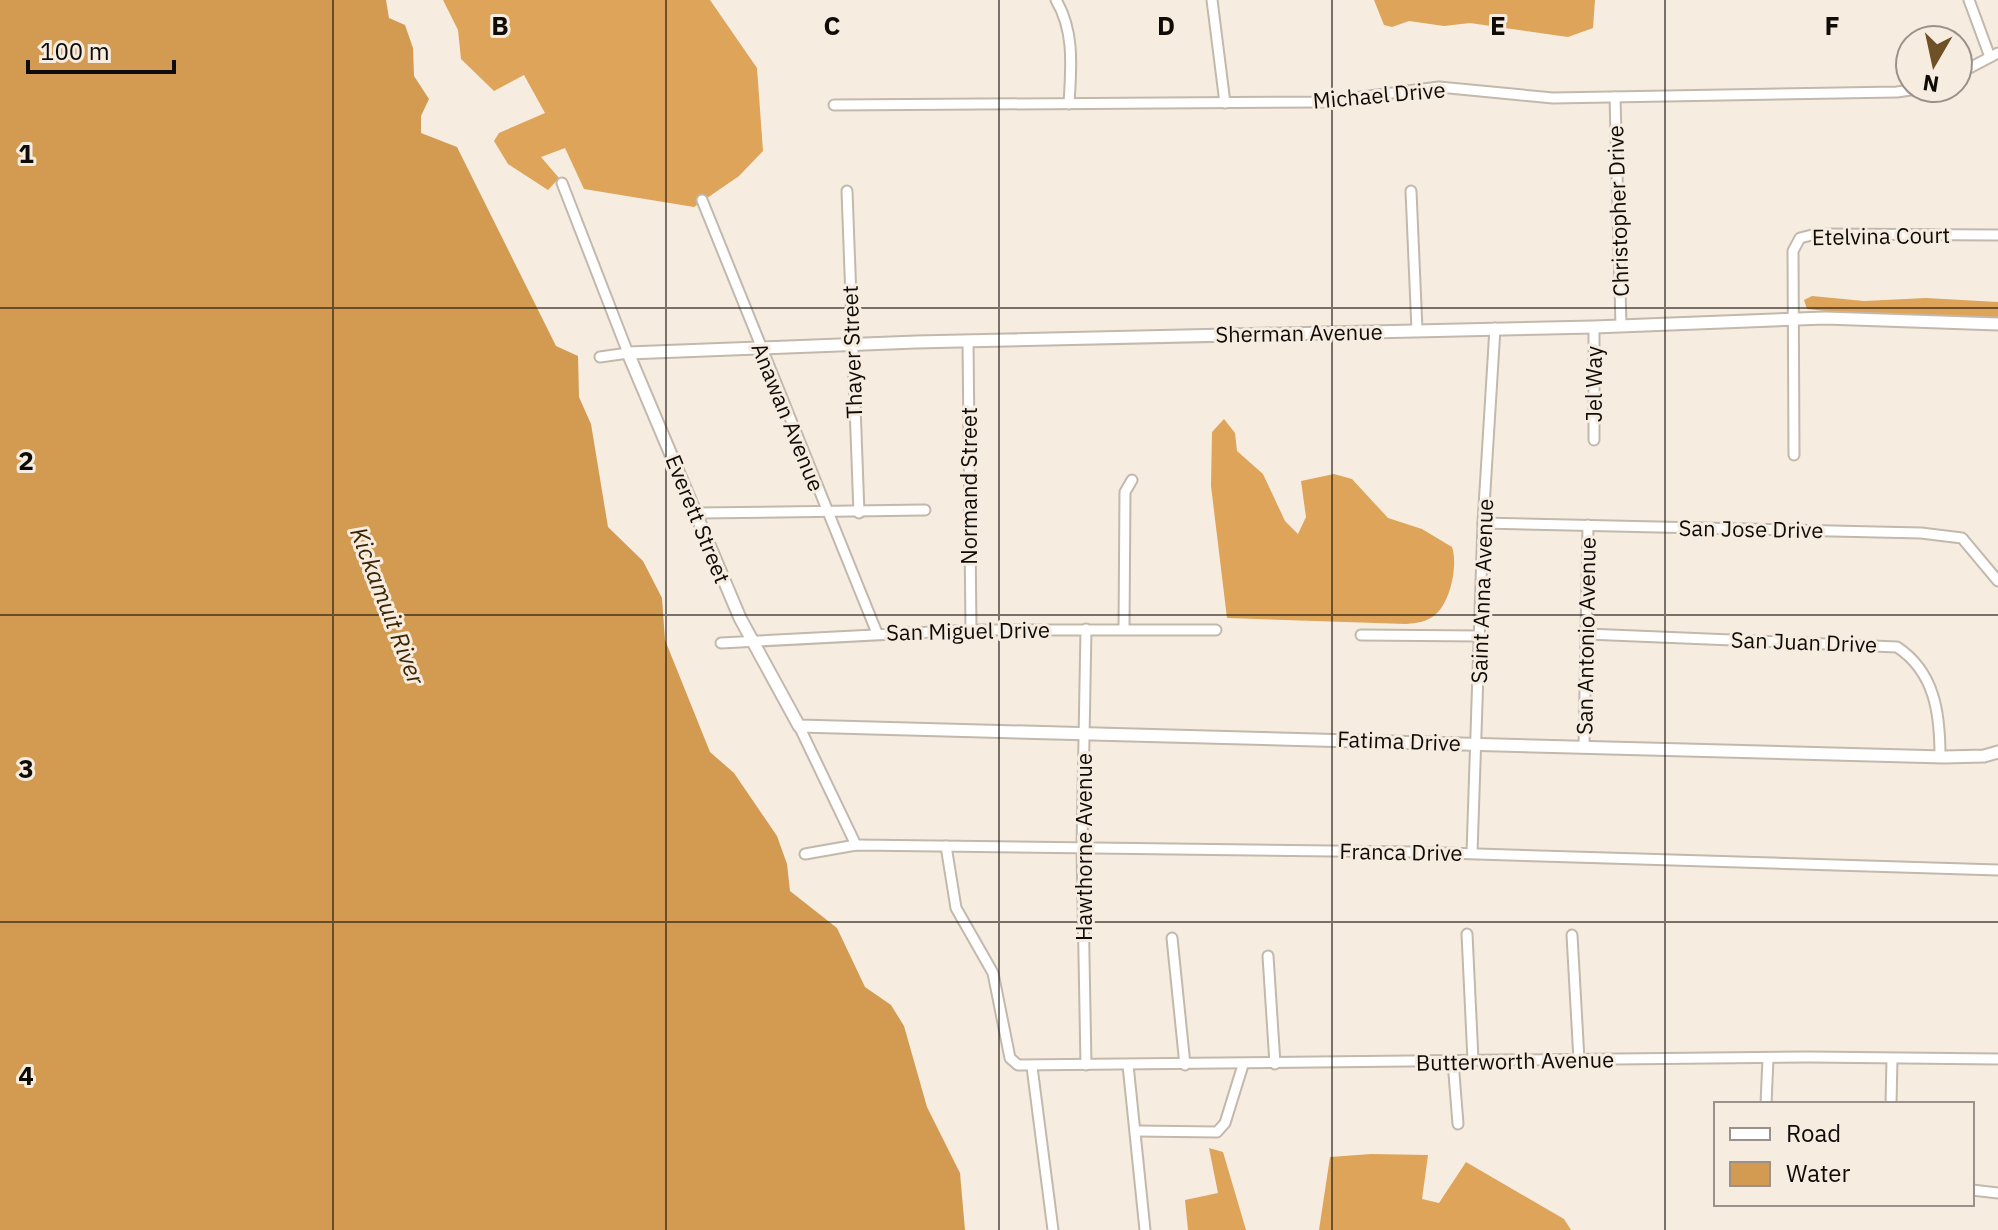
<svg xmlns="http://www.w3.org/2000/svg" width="1998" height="1230" font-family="'IBM Plex Sans',sans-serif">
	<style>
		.forest { fill: #dda45a }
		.water { fill: #d39b51 }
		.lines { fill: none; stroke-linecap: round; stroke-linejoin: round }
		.minor-casing { stroke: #c2b8ac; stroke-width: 13 }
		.tertiary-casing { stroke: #c2b8ac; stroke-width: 15 }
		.minor { stroke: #fff; stroke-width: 9 }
		.tertiary { stroke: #fff; stroke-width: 11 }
		.grid { fill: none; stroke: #0f0c08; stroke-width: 2; stroke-opacity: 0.55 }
		.labels { text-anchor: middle; stroke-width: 6; stroke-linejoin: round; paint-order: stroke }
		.street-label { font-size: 22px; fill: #0f0c08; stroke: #f7ece0 }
		.water-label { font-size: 24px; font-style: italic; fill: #3c2503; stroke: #f7ece0 }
		.grid-label { font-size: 26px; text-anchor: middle; font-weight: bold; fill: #0f0c08; stroke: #f7ece0; stroke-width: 6; stroke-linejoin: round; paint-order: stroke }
	</style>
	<rect width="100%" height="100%" fill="#f7ece0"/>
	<!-- forest -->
	<g class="forest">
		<polygon points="443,0 710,0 757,68 763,151 739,176 694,207 584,189 565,148 541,157 559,178 548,190 508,164 494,141 499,133 545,113 524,75 494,91 461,59 458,30"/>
		<polygon points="1374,0 1595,0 1593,28 1568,37 1470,23 1444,26 1409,21 1392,27 1384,25"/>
		<polygon points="1812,296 1864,301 1926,298 1998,302 1998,318 1854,314 1807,309 1804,300"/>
		<path d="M1224 419 1235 433 1237 451 1263 474 1285 521 1298 534 1306 517 1301 481 1334 474 1352 479 1388 518 1422 529 1452 547C1458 564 1451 601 1436 614 1427 622 1417 623 1406 624L1227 618 1211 486 1212 432Z"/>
		<polygon points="1209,1148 1223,1152 1246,1230 1188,1230 1185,1200 1218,1193"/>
		<polygon points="1371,1154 1428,1155 1422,1199 1439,1203 1466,1162 1564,1219 1571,1230 1319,1230 1330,1157"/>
	</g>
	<!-- water -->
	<polygon class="water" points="0,0 386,0 389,18 405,25 413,48 414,76 429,99 421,116 421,133 457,147 556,346 578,356 579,397 591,424 608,527 643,561 662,598 665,640 710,752 734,773 777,836 787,864 790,891 837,928 865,987 891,1005 904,1026 927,1107 960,1173 965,1230 0,1230"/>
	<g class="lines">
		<defs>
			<g id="minor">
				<path d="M1056 0C1075 32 1071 68 1069 104"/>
				<polyline points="1212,0 1225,103"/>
				<polyline points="1969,0 1990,57"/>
				<polyline points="1958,74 1998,53"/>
				<polyline points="1615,97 1621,326"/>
				<polyline points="834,105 1322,102 1439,87 1553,98 1897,92 1924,88"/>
				<polyline points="562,183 628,353 600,357"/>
				<polyline points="847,191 859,513"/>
				<polyline points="1411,191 1417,330"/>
				<polyline points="702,200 877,633"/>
				<polyline points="1594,327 1594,440"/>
				<polyline points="968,341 971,630"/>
				<polyline points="1794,455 1793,251 1800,238 1816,234 1998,235"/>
				<polyline points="698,513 925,510"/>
				<polyline points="1483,523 1921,533 1962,538 1998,581"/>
				<polyline points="1086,629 1082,848 1086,1065"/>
				<polyline points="1124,629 1125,492 1132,480"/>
				<path d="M1587 634 1897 647C1935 672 1940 714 1940 756"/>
				<polyline points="1361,635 1480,636"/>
				<polyline points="721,643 971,630 1216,630"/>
				<polyline points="799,726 856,845"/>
				<polyline points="1584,747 1588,525"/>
				<polyline points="946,846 956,908 993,973 1010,1058 1018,1065 1809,1057 1998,1059"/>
				<polyline points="1472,853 1483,523 1495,328"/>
				<polyline points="805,854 856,845 1412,852 1998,870"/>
				<polyline points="1467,934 1473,1060"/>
				<polyline points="1572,935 1579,1060"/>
				<polyline points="1172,938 1185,1065"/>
				<polyline points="1268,956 1275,1064"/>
				<polyline points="1453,1061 1458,1124"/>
				<polyline points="1128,1065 1145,1230"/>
				<polyline points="1032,1067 1053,1230"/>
				<polyline points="1766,1104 1768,1058"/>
				<polyline points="1891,1104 1892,1059"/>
				<polyline points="1136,1131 1217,1132 1225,1123 1243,1065"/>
				<polyline points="1972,1190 1998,1193"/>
			</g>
			<polyline id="tertiary" points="1998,324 1825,318 1594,327 916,342 628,353 740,618 799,726 1944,757 1984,756 1998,752"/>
		</defs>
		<!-- minor casing -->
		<use href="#minor" class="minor-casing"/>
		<!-- tertiary casing -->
		<use href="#tertiary" class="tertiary-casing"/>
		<!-- minor -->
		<use href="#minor" class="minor"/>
		<!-- tertiary -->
		<use href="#tertiary" class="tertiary"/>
	</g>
	<!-- grid -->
	<path class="grid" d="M333 0V1230M666 0V1230M999 0V1230M1332 0V1230M1665 0V1230M0 308H1998M0 615H1998M0 922H1998"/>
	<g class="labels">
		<!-- street labels -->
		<g class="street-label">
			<text transform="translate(1379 95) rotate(-5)" y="8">Michael Drive</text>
			<text transform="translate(1618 211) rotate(-92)" y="8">Christopher Drive</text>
			<text transform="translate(1881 236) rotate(-1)" y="8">Etelvina Court</text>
			<text transform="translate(1299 333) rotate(-1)" y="8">Sherman Avenue</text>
			<text transform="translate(852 352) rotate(-92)" y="8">Thayer Street</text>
			<text transform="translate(1594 384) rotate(-90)" y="8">Jel Way</text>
			<text transform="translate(788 417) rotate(68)" y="8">Anawan Avenue</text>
			<text transform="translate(969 486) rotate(-90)" y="8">Normand Street</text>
			<text transform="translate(698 519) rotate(68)" y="8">Everett Street</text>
			<text transform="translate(1751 529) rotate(1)" y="8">San Jose Drive</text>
			<text transform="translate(1482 591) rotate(-88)" y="8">Saint Anna Avenue</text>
			<text transform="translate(968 631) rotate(-1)" y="8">San Miguel Drive</text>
			<text transform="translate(1586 636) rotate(-89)" y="8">San Antonio Avenue</text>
			<text transform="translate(1804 642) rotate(2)" y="8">San Juan Drive</text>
			<text transform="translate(1399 741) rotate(2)" y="8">Fatima Drive</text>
			<text transform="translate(1084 847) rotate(-90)" y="8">Hawthorne Avenue</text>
			<text transform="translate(1401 852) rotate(1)" y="8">Franca Drive</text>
			<text transform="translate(1515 1061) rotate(-1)" y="8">Butterworth Avenue</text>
		</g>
		<!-- water labels -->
		<g class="water-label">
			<text transform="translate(387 606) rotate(69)" y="8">Kickamuit River</text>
		</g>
	</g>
	<g class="grid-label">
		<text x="500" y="35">B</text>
		<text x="832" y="35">C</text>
		<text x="1166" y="35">D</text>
		<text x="1498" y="35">E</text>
		<text x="1832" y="35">F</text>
		<text x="26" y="163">1</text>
		<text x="26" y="470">2</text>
		<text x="26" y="778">3</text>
		<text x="26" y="1085">4</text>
	</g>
	<!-- legend -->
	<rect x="1714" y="1102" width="260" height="104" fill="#f7ece0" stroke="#9a928a" stroke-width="2"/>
	<rect x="1730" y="1128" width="40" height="12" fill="#ffffff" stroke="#9a928a" stroke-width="2"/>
	<text x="1786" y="1142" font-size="24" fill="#0f0c08">Road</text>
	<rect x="1730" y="1162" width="40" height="24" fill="#d39b51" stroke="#9a928a" stroke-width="2"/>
	<text x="1786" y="1182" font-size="24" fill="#0f0c08">Water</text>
	<!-- north arrow -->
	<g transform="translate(1934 64) rotate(189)"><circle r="38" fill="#f7ece0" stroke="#9a928a" stroke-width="2"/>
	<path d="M0-6L14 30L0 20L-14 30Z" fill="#705026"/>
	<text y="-12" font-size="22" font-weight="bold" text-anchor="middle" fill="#0f0c08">N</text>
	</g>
	<!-- scale -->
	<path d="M28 60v12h146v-12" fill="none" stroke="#0f0c08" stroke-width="4"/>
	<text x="40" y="60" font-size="24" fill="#0f0c08" stroke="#f7ece0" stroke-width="6" paint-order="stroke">100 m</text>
</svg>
